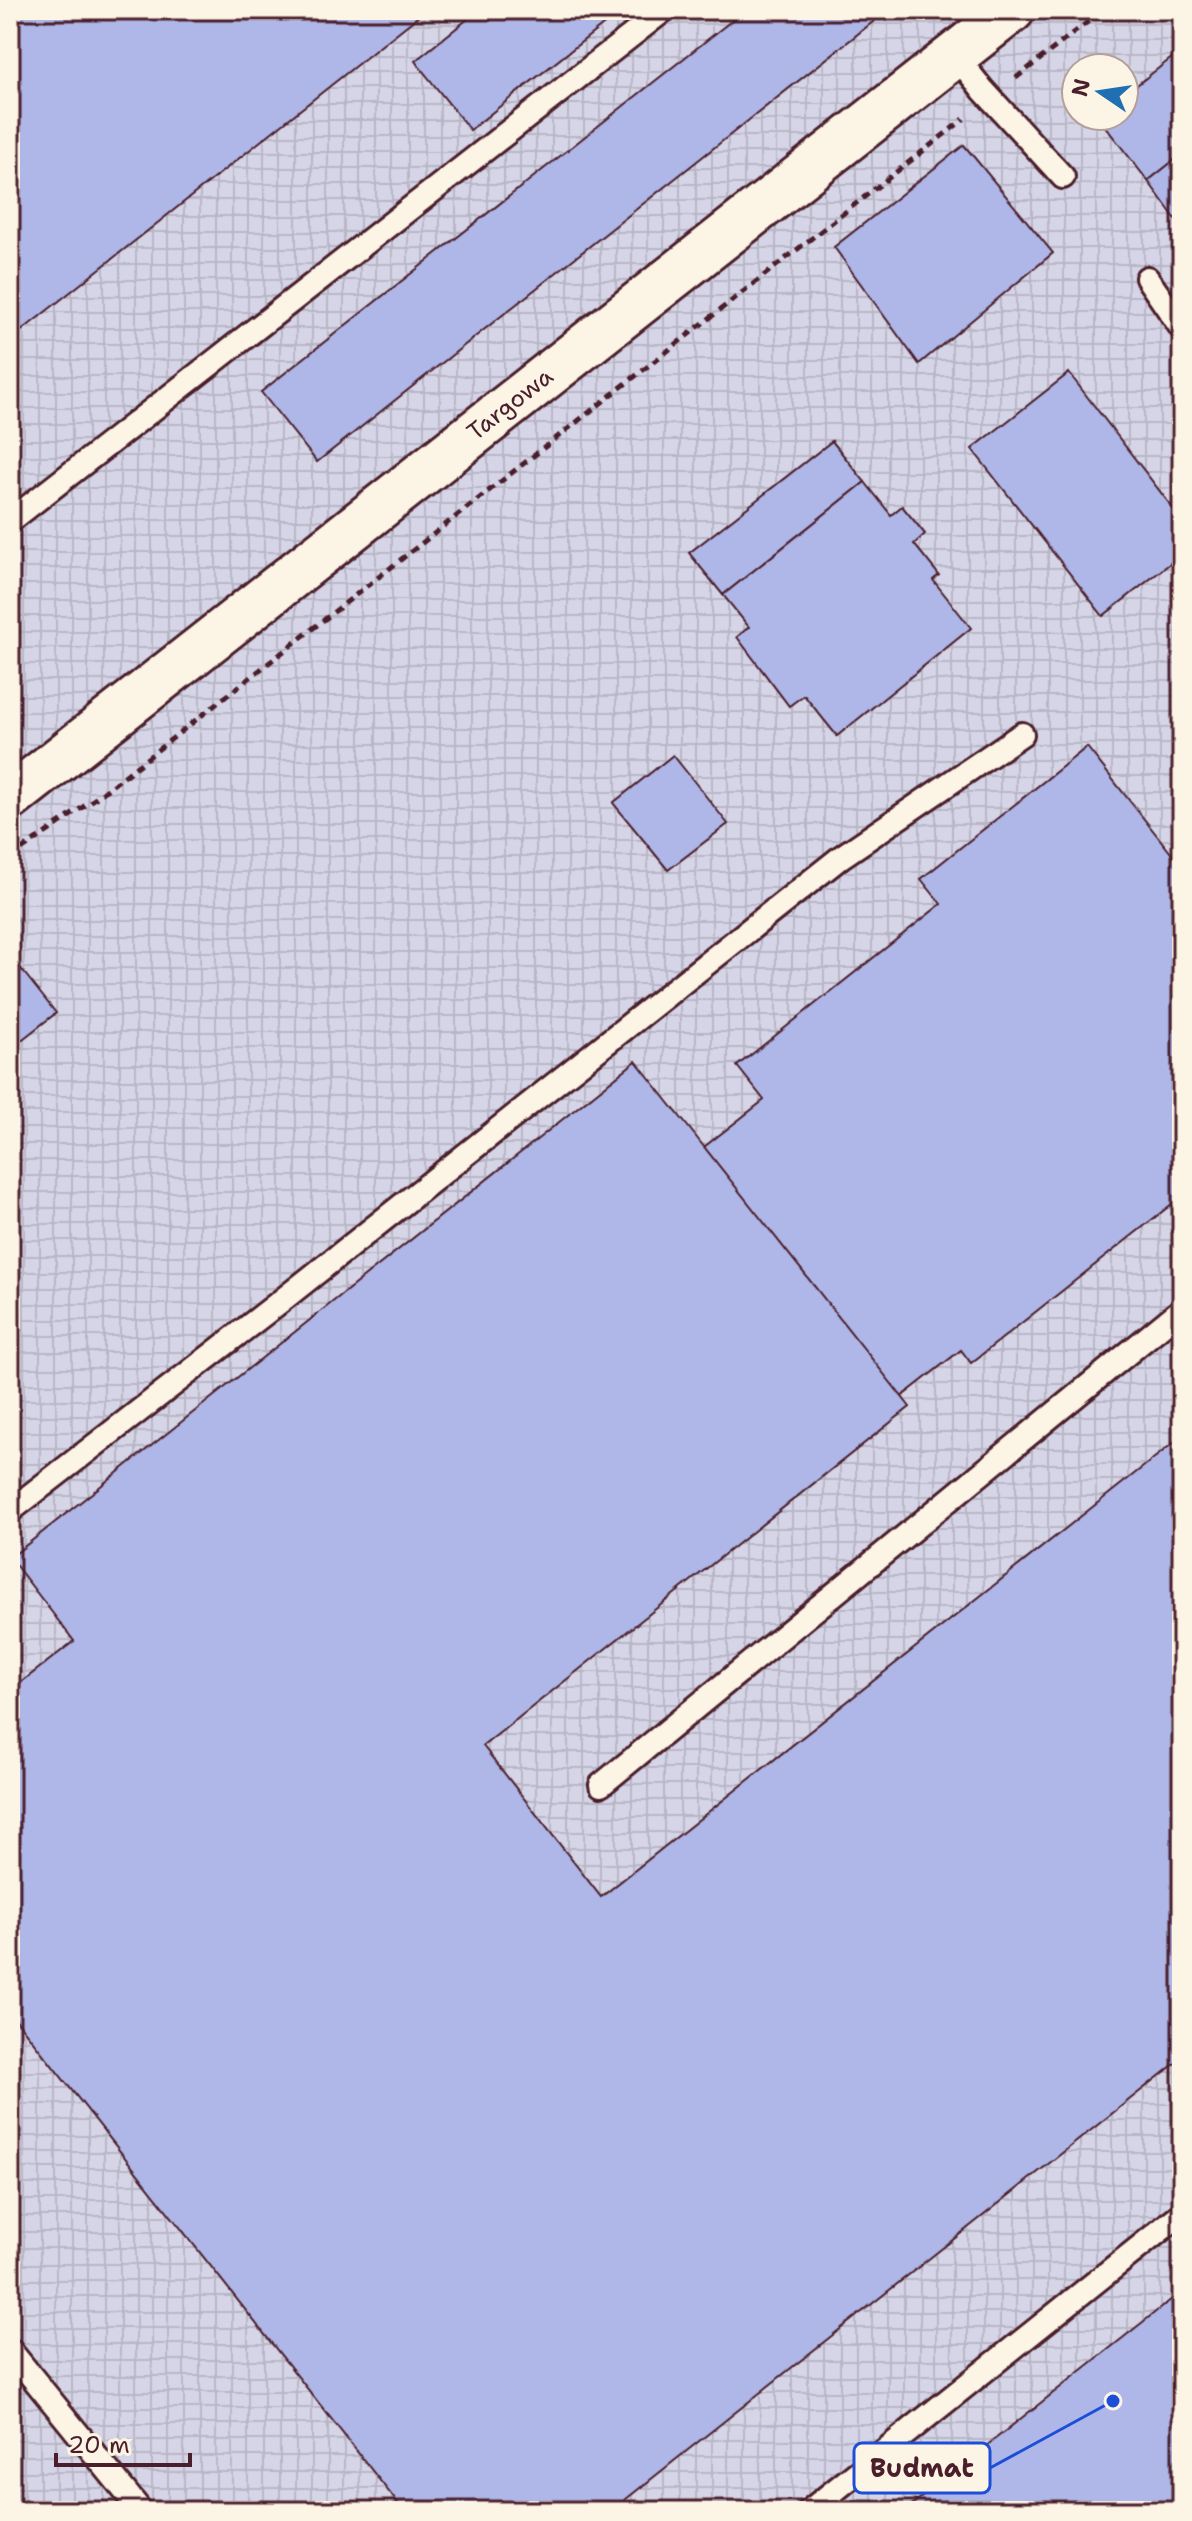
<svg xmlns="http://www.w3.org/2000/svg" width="1192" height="2521" font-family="'Shantell Sans',sans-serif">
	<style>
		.industrial { fill: url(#industrial-grid); fill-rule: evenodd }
		.building { fill: #afb7e8; stroke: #4a1f2b; stroke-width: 2 }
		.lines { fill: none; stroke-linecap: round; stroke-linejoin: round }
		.lane-casing { stroke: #4a1f2b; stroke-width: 28 }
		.secondary-casing { stroke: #4a1f2b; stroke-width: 50 }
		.path { stroke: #4a1f2b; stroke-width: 5; stroke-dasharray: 8 6; stroke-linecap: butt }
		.lane { stroke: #fcf5e5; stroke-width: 22 }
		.secondary { stroke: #fcf5e5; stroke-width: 44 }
		.labels { text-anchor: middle; stroke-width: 7; stroke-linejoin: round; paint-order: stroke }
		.street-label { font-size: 24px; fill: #4a1f2b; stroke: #fcf5e5 }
		.leader { fill: none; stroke: #1d4ed8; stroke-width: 3 }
		.callout-dot { fill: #1d4ed8; stroke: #fcf5e5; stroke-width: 3 }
		.callout { fill: #fcf5e5; stroke: #1d4ed8; stroke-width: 3 }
		.callout-label { font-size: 26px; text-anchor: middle; font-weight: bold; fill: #4a1f2b }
	</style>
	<defs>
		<pattern id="industrial-grid" width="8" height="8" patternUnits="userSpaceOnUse" patternTransform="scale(2)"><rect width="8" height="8" fill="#d5d5e7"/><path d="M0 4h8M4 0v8" fill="none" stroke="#b8b6c6"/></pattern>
	</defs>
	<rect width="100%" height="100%" fill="#e5e2e6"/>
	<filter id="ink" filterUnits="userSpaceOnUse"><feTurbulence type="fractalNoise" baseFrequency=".0125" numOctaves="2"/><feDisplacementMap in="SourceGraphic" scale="16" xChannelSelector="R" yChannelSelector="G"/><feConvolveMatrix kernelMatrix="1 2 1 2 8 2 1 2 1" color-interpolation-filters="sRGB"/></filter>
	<g filter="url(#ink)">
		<!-- industrial -->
		<path class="industrial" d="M10 10H1182V2511H10ZM1076 68H1124V116H1076Z"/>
		<!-- building -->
		<g class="building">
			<polygon points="10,10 426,10 10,340"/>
			<polygon points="479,10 622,10 470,130 415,61"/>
			<polygon points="745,10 888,10 317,462 261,392"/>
			<polygon points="1182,50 1182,154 1148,181 1097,116 1124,116 1124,95"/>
			<polygon points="964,145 1053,253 919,364 834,247"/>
			<polygon points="1182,154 1182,228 1148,181"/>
			<polygon points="1069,373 1182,520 1182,554 1103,616 972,449"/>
			<polygon points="832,441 865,482 723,595 689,553"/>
			<polygon points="865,482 891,515 902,506 925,534 914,544 939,575 933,580 971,628 837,736 804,695 789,706 737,637 749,627 723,595"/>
			<polygon points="1087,747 1182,867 1182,1196 971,1363 961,1350 901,1397 704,1147 764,1100 737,1066 941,904 921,879"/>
			<polygon points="673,755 728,824 668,870 613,803"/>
			<polygon points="10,955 56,1013 10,1049"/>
			<polygon points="636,1061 910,1407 483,1746 601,1897 1182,1436 1182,2058 611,2511 404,2511 10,2012 10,1691 74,1641 10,1558"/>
			<polygon points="1182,2291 1182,2511 904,2511"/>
		</g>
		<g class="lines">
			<defs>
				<g id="lane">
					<polyline points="955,55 983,90 1063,177"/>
					<polyline points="1147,278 1182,329"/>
					<polyline points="10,521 664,10"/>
					<polyline points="10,1511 281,1301 841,857 1022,734"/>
					<polyline points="601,1785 1182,1309"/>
					<polyline points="10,2350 141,2511"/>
					<polyline points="809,2511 1182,2213"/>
				</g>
				<polyline id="secondary" points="10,798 1012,10"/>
			</defs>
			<!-- lane casing -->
			<use href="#lane" class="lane-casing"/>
			<!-- secondary casing -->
			<use href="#secondary" class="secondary-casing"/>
			<!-- path -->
			<g class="path">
				<polyline points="1016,78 1103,10"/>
				<polyline points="10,858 100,795 964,119"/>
			</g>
			<!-- lane -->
			<use href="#lane" class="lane"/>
			<!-- secondary -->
			<use href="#secondary" class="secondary"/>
		</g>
	</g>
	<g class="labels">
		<!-- street labels -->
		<g class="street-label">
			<text transform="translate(510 404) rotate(-38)" y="8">Targowa</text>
		</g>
	</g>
	<!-- callouts -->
	<path class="leader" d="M1113 2401L990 2468"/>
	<circle class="callout-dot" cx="1113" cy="2401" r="8"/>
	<rect class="callout" x="854" y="2443" width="136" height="50" rx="8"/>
	<g class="callout-label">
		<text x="922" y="2477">Budmat</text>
	</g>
	<!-- margin -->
	<rect width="1192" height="2521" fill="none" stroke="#fcf5e5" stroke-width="40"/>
	<rect x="20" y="20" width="1152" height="2481" fill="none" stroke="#4a1f2b" stroke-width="3" filter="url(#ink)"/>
	<!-- north arrow -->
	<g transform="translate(1100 92) rotate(283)"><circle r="38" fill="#fcf5e5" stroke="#b59f9b" stroke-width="2"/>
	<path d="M0-6L14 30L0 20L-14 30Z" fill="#1f6fb2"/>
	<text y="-12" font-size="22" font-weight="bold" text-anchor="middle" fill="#4a1f2b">N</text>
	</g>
	<!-- scale -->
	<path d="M56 2453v12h134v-12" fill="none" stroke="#4a1f2b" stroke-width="4"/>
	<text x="68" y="2453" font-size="24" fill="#4a1f2b" stroke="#fcf5e5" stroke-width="6" paint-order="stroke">20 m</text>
</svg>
